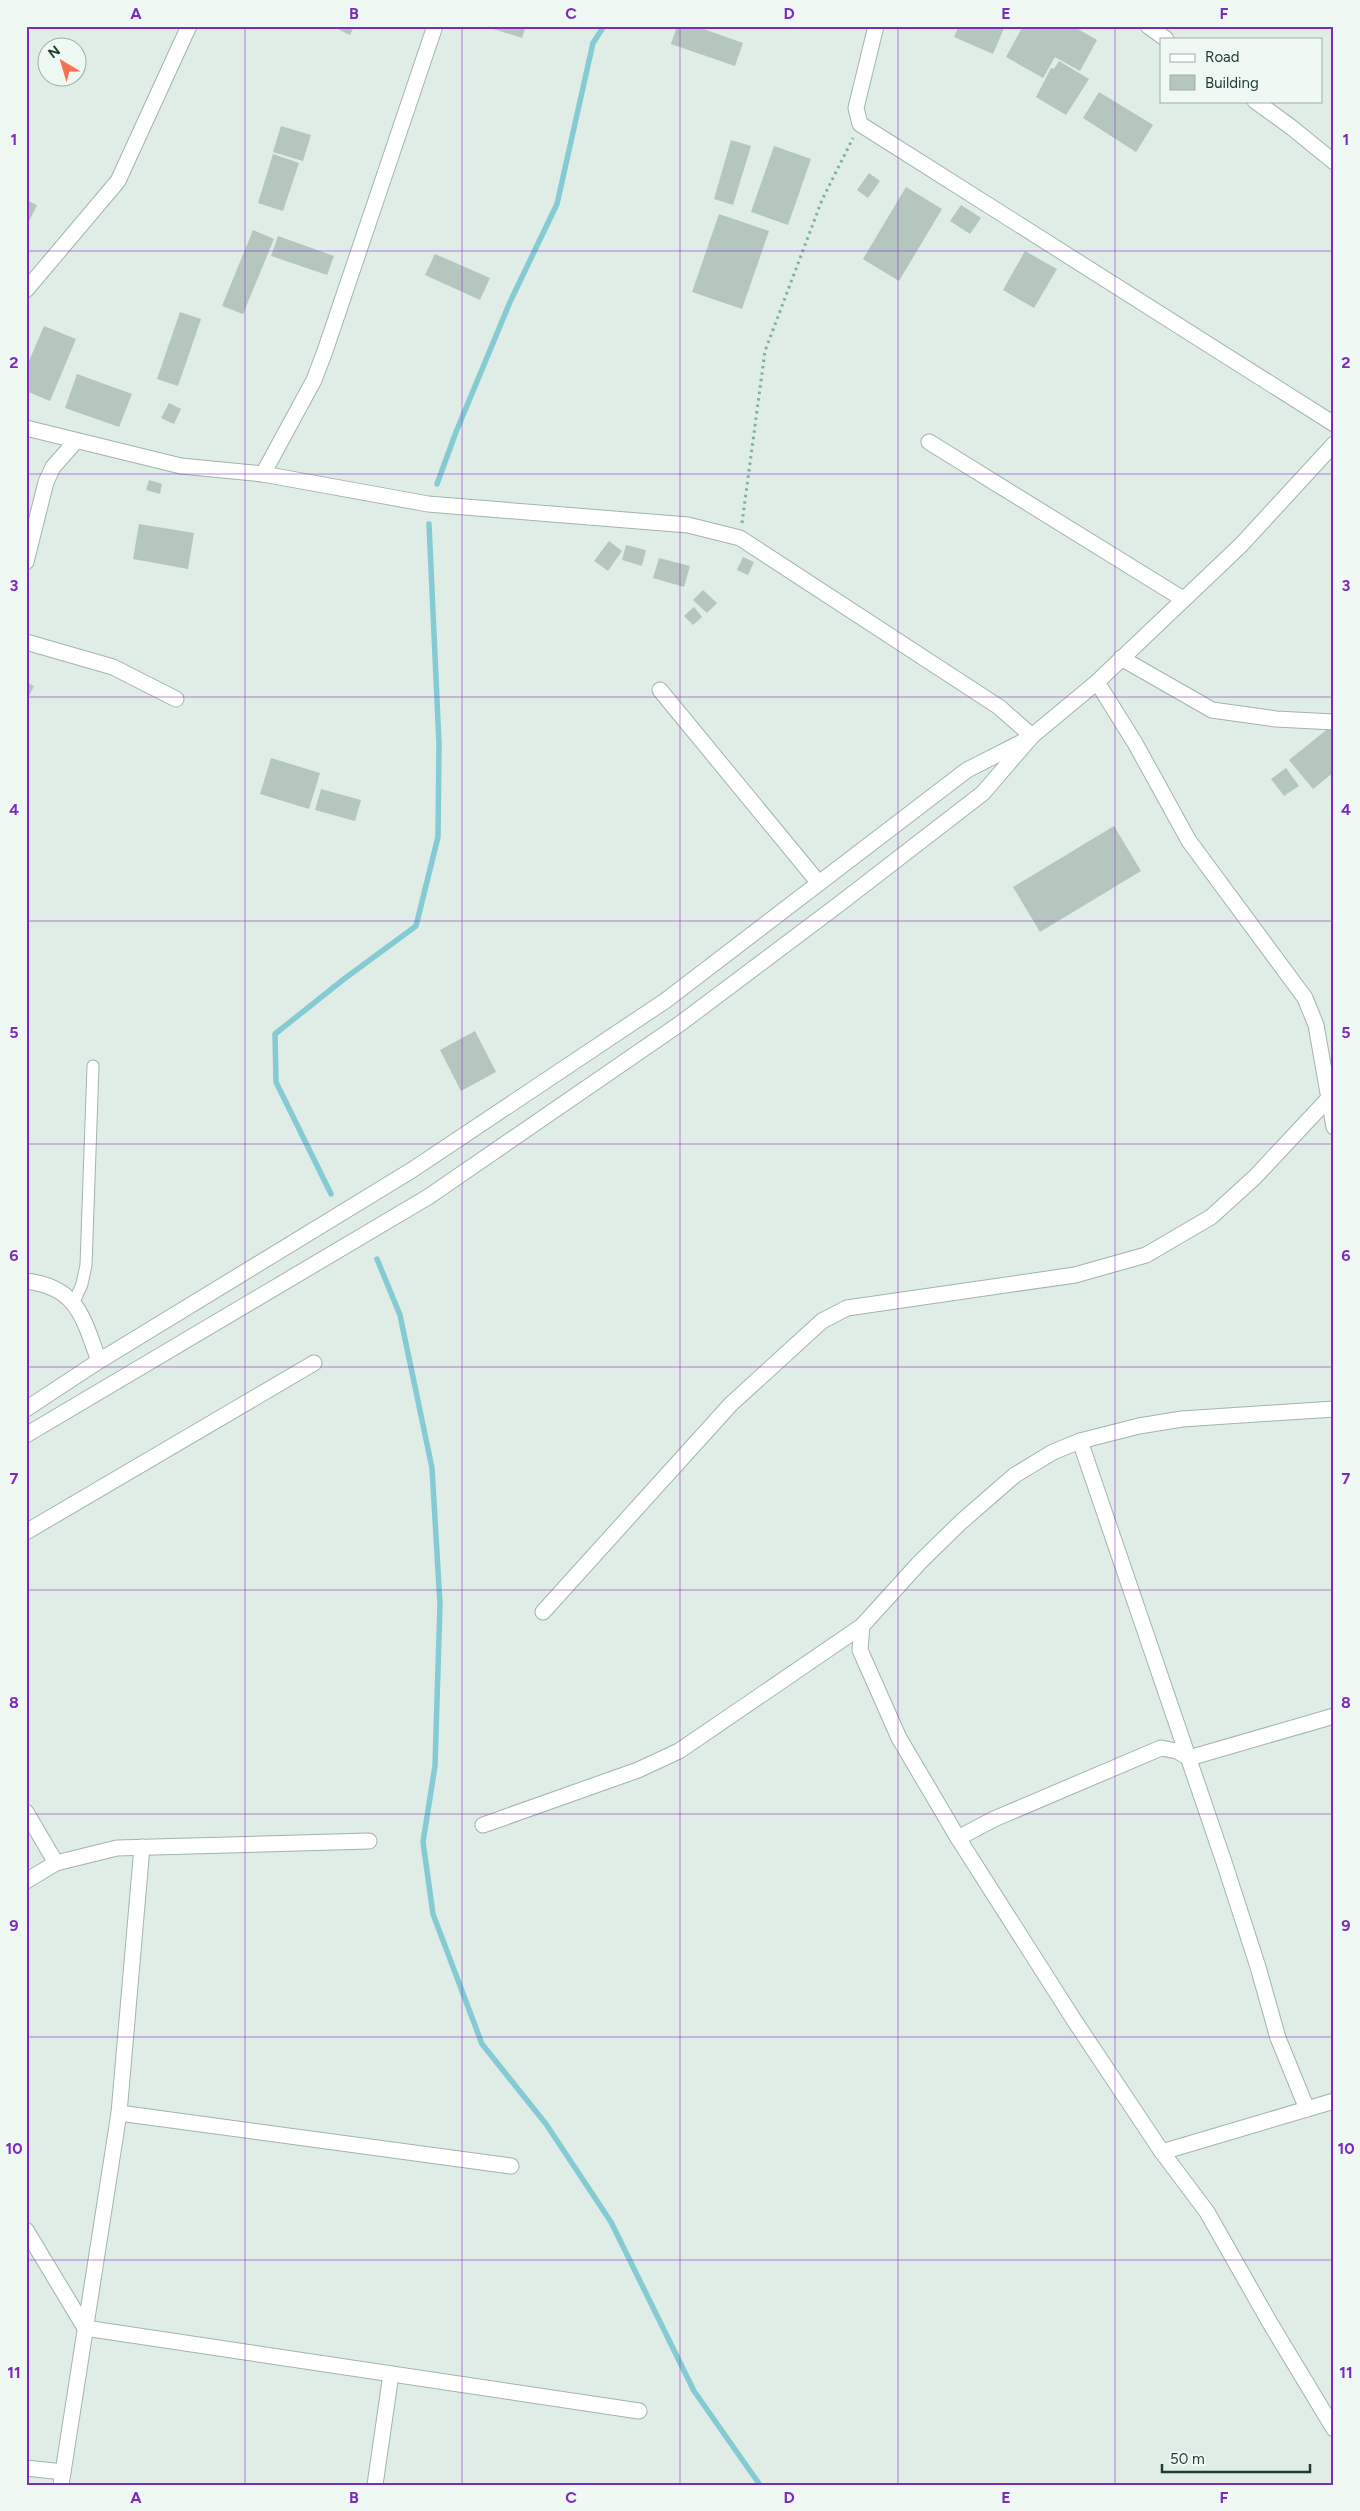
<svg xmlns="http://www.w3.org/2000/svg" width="1360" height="2511" font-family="Figtree,sans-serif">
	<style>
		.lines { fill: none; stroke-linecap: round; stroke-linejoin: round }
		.stream { stroke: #84cbd4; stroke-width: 5.5 }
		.building { fill: #b5c6bf }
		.service-casing { stroke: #a3b4ad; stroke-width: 13 }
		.minor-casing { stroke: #a3b4ad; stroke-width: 17 }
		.tertiary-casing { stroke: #a3b4ad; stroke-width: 17 }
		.path { stroke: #7eb19f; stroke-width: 3; stroke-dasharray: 2.5 4; stroke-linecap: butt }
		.service { stroke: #fff; stroke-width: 11 }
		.minor { stroke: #fff; stroke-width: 15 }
		.tertiary { stroke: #fff; stroke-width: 15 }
		.grid { fill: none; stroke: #7b2cbf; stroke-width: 1; stroke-opacity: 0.55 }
		.neatline { fill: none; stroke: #7b2cbf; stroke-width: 2 }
		.grid-label { font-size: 16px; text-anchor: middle; font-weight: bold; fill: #7b2cbf }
	</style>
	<rect width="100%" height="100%" fill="#e0ece6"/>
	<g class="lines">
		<!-- stream -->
		<g class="stream">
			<polyline points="437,484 456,432 510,302 557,204 593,43 604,26"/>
			<polyline points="331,1194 276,1082 275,1034 344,979 416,926 438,837 439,744 429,524"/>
			<polyline points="377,1259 400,1315 432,1468 440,1604 435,1766 423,1842 433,1914 482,2044 546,2124 611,2222 694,2391 760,2485"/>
		</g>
	</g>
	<!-- building -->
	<g class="building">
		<polygon points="331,26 354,26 350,35"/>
		<polygon points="484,26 526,26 522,38"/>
		<polygon points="677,26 695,26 743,43 735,66 671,44"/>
		<polygon points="959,26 1005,26 993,54 954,37"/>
		<polygon points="1023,26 1073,26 1097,40 1080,71 1055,57 1043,78 1006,57"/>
		<polygon points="1059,61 1089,79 1066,115 1036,97 1051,68 1054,69"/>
		<polygon points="1099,92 1153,125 1136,152 1083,118"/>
		<polygon points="281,126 311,135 303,161 273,152"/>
		<polygon points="731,140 751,146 733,205 714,199"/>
		<polygon points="774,146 811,159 788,225 751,212"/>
		<polygon points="273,154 299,163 283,211 258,203"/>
		<polygon points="869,173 880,181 868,198 857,190"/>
		<polygon points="906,187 942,209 899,281 863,259"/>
		<polygon points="26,200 37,205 26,228"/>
		<polygon points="961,205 981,218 970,234 950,221"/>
		<polygon points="719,214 769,231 742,309 692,292"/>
		<polygon points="253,230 274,239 243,314 222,306"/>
		<polygon points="278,236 334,256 327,275 271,256"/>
		<polygon points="1025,251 1057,269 1034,308 1003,290"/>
		<polygon points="435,254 490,278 480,300 425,275"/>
		<polygon points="180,312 201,319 178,386 157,379"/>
		<polygon points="44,326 76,339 50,401 26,391 26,368"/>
		<polygon points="77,374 132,394 119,427 65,408"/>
		<polygon points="169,403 181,409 174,424 161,418"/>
		<polygon points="149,480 162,484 160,494 146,490"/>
		<polygon points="139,524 194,533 188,569 133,559"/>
		<polygon points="609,541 622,551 608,571 594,561"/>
		<polygon points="626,545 646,550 642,566 622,560"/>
		<polygon points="743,557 754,562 748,575 737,570"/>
		<polygon points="659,558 690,566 684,587 653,578"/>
		<polygon points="703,590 717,603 707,613 693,600"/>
		<polygon points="694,607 702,617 693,625 684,616"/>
		<polygon points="26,682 34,686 26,702"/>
		<polygon points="1330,727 1334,731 1334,772 1313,789 1289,760"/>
		<polygon points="271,758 320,773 309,809 260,794"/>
		<polygon points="1286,768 1299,786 1284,796 1271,779"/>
		<polygon points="321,789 361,800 355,821 315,810"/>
		<polygon points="1114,826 1141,871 1040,932 1013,887"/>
		<polygon points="475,1031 496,1072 461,1091 440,1050"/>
	</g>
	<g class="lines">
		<defs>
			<polyline id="service" points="74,1302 82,1284 86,1265 93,1066"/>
			<g id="minor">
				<polyline points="876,26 856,108 860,124 1334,424"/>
				<polyline points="1148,26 1166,39"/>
				<polyline points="1255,101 1291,127 1334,162"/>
				<polyline points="26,290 118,181 189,26"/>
				<polyline points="26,428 181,466 263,474 428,504 688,525 740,538 999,707 1032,736"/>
				<polyline points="929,442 1183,599"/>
				<polyline points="263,474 314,380 325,351 435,26"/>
				<polyline points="26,562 46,482 53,467 76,441"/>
				<polyline points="26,642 113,667 176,699"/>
				<polyline points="1121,658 1212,710 1276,719 1334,722"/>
				<polyline points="1097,682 1135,743 1189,841 1305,998 1316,1025 1334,1127"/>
				<polyline points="660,690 818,882"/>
				<path d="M26 1281C78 1287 83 1318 99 1361"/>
				<polyline points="1334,1409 1182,1419 1139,1426 1080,1441 1053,1452 1015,1475 961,1522 920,1562 862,1626 860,1650 899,1738 958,1838 1074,2020 1162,2152 1207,2212 1270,2323 1334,2429"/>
				<polyline points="1080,1441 1225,1865 1258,1967 1278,2038 1307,2109"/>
				<polyline points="26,1532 314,1363"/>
				<polyline points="543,1612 731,1404 822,1321 847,1308 1075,1275 1146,1255 1211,1217 1255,1177 1328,1099"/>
				<polyline points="26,1812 56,1863"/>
				<polyline points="483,1825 638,1770 679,1751 862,1626"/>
				<polyline points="958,1838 994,1819 1161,1748 1177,1751 1189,1758 1334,1716"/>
				<polyline points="26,1881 56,1863 117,1848 369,1841"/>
				<polyline points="119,2113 511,2166"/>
				<polyline points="1162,2152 1334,2101"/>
				<polyline points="26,2230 85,2328 639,2411"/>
				<polyline points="26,2468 63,2472"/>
				<polyline points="61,2485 119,2113 142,1847"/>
				<polyline points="375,2485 391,2374"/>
			</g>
			<g id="tertiary">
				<polyline points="26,1409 99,1361 412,1170 665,1001 967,770 1024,741"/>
				<polyline points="26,1435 428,1197 681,1023 838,905 983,793 1032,736 1097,682 1241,545 1334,444"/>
			</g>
		</defs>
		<!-- service casing -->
		<use href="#service" class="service-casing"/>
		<!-- minor casing -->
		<use href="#minor" class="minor-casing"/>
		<!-- tertiary casing -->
		<use href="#tertiary" class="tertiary-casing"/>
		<!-- path -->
		<polyline class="path" points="742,523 765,351 822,200 853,138"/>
		<!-- service -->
		<use href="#service" class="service"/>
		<!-- minor -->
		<use href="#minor" class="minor"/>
		<!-- tertiary -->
		<use href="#tertiary" class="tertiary"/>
	</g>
	<!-- grid -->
	<path class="grid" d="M245 26V2485M462 26V2485M680 26V2485M898 26V2485M1115 26V2485M26 251H1334M26 474H1334M26 697H1334M26 921H1334M26 1144H1334M26 1367H1334M26 1590H1334M26 1814H1334M26 2037H1334M26 2260H1334"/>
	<!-- border -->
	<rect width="1360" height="2511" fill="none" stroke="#f0f8f4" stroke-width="55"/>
	<!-- legend -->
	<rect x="1160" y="38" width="162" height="65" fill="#f0f8f4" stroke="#9dada7"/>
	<rect x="1170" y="54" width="25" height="8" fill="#ffffff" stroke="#9dada7"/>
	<text x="1205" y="62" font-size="15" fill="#203d34">Road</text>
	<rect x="1170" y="75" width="25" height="15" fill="#b5c6bf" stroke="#9dada7"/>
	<text x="1205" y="88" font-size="15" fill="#203d34">Building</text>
	<!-- north arrow -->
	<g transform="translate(62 62) rotate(322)"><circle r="24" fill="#f0f8f4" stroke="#9dada7"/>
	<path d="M0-4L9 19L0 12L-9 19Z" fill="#f97250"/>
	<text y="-8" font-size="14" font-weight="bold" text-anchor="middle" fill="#203d34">N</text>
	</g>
	<!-- scale -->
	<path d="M1162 2464v8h148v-8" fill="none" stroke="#203d34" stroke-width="2.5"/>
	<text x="1170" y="2464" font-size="15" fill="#203d34" stroke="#f0f8f4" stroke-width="4" paint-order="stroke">50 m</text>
	<rect x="28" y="28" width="1304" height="2456" class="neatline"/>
	<g class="grid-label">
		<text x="136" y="19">A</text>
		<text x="354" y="19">B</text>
		<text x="571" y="19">C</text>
		<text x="789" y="19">D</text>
		<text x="1006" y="19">E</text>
		<text x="1224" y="19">F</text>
		<text x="14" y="145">1</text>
		<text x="1346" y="145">1</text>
		<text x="14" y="368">2</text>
		<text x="1346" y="368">2</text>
		<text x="14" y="591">3</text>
		<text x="1346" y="591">3</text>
		<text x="14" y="815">4</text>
		<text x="1346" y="815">4</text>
		<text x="14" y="1038">5</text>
		<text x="1346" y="1038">5</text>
		<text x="14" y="1261">6</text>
		<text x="1346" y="1261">6</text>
		<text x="14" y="1484">7</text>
		<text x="1346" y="1484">7</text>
		<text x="14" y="1708">8</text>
		<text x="1346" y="1708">8</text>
		<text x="14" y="1931">9</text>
		<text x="1346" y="1931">9</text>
		<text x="14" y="2154">10</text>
		<text x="1346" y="2154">10</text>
		<text x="14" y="2378">11</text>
		<text x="1346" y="2378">11</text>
		<text x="136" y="2503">A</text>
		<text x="354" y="2503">B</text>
		<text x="571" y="2503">C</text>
		<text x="789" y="2503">D</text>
		<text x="1006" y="2503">E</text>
		<text x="1224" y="2503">F</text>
	</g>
</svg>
